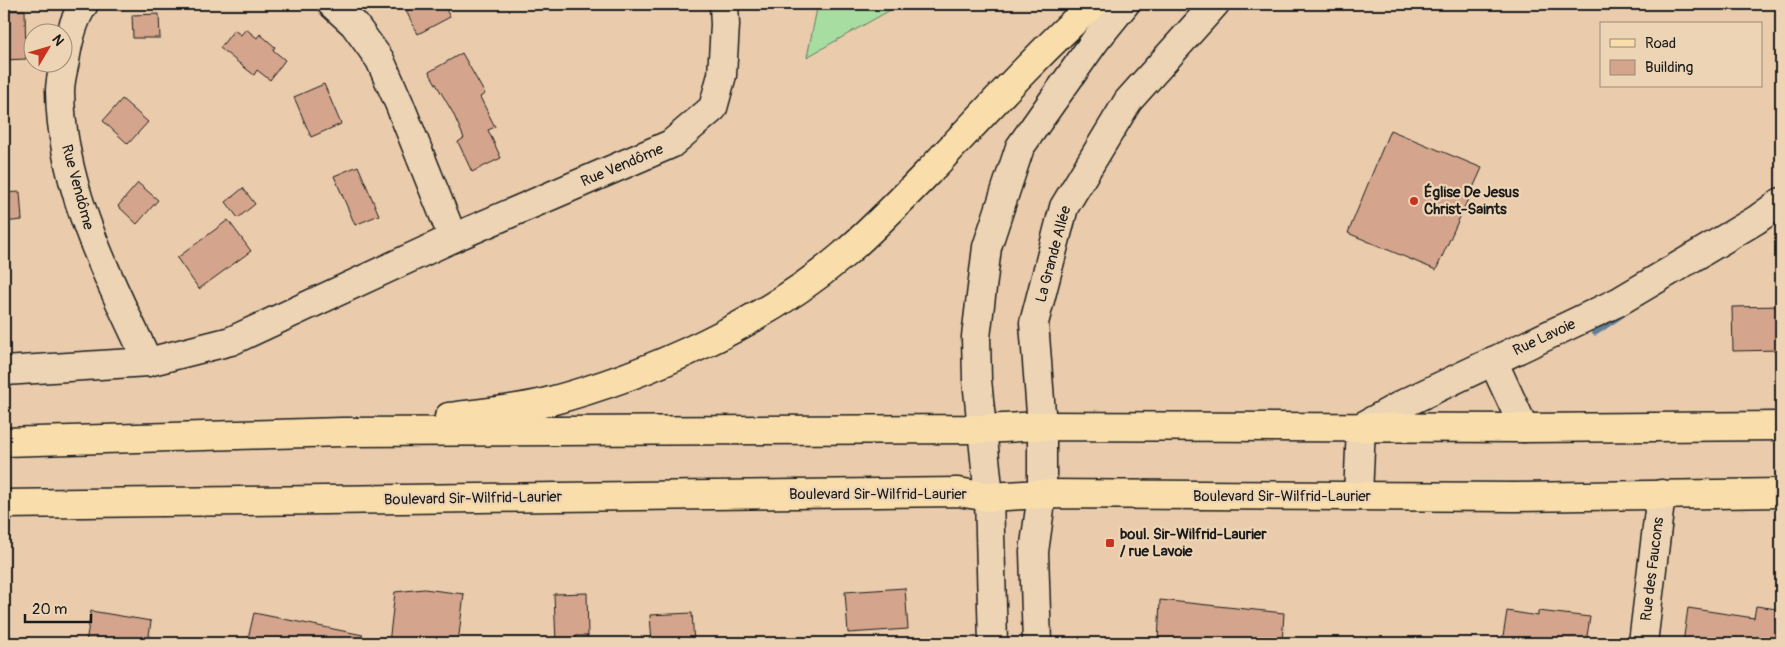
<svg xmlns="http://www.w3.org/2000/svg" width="1785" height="647" font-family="Pangolin,sans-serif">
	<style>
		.green { fill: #a7dda1; stroke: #627c5e }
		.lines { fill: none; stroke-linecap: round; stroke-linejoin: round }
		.stream { stroke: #608098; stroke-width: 7 }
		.building { fill: #d4a58c; stroke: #1c1c1c }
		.minor-casing { stroke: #1c1c1c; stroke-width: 31 }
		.major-casing { stroke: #1c1c1c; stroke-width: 31 }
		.minor { stroke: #ecd4b4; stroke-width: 28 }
		.major { stroke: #f9deab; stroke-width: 28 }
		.poi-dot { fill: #c8321e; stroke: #ecd4b4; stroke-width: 2 }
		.labels { text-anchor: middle; stroke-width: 4.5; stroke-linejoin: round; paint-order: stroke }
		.street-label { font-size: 15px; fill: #1c1c1c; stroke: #ecd4b4 }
		.poi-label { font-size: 15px; font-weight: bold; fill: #1c1c1c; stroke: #ecd4b4; text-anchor: start }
	</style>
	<rect width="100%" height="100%" fill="#eaccad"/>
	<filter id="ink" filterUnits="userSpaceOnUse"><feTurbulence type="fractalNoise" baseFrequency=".02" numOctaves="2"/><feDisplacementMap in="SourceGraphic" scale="10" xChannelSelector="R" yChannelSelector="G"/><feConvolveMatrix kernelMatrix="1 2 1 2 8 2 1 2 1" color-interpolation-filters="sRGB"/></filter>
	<g filter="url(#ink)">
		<!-- green -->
		<polygon class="green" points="818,4 901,4 807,57"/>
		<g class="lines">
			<!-- stream -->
			<polyline class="stream" points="1595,332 1622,314"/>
		</g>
		<!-- building -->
		<g class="building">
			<polygon points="420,4 443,4 450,17 418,34 406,11"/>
			<polygon points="25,10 26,59 4,60 4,11"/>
			<polygon points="159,14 160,38 133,38 132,15"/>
			<polygon points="246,29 257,38 260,34 275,47 273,50 285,60 270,80 257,70 254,75 220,48 234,30 241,35"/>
			<polygon points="462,53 485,94 480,97 495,127 488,130 501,158 472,172 458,142 464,138 453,113 429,72"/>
			<polygon points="324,84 341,124 311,137 294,97"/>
			<polygon points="122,99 148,122 128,144 103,121"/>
			<polygon points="1390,130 1482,168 1436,270 1348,233"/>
			<polygon points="358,166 379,215 355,225 334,176"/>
			<polygon points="138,183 158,200 137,224 118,206"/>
			<polygon points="243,188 255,204 238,218 226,202"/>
			<polygon points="20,192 22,220 4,222 4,193"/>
			<polygon points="228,220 251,251 199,289 177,258"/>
			<polygon points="1781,306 1781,350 1733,351 1732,307"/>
			<polygon points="905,588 908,629 848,633 845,592"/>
			<polygon points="424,589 464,594 458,643 389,643 395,592"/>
			<polygon points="587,593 588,636 576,636 577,643 556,643 554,594"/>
			<polygon points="1160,600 1284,613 1282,643 1158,643"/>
			<polygon points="1756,606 1777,609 1775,621 1781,622 1781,643 1756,643 1735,640 1735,643 1683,643 1688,608 1754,618"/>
			<polygon points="91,611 151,621 148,643 86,643"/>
			<polygon points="1507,611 1538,616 1538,611 1590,617 1586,643 1502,643"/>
			<polygon points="254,613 363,635 362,643 247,643"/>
			<polygon points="692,613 694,643 652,643 650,615"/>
		</g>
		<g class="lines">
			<defs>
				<g id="minor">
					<path d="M84 4C73 20 68 41 65 61 63 70 60 81 60 91 61 188 108 276 148 362"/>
					<polyline points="332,4 354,24 380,60 399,103 453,238"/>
					<polyline points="1493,361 1524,428"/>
					<polyline points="4,371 148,362 231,341 453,238 671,144 713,108 722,75 725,25 724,4"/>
					<polyline points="1358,496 1361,427 1403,404 1618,302 1756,220 1781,202"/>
					<polyline points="993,643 989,497 977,380 976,337 987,247 1020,147 1095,41 1125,4"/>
					<polyline points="1037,643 1034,552 1042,494 1042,426 1034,323 1064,207 1128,101 1215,4"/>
					<polyline points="1643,643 1661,494"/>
				</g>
				<g id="major">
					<path d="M449 417C482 413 516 410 547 402 649 375 762 324 842 256 876 227 907 194 938 162 989 108 1038 54 1093 4"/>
					<polyline points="4,442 342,432 982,429 1042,426 1524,428 1781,426"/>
					<polyline points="4,504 958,492 989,497 1042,494 1515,497 1781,493"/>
				</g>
			</defs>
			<!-- minor casing -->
			<use href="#minor" class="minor-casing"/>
			<!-- major casing -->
			<use href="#major" class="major-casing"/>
			<!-- minor -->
			<use href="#minor" class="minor"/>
			<!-- major -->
			<use href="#major" class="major"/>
		</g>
	</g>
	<!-- markers -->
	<g class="poi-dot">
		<circle cx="1414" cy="201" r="5"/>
		<rect x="1105" y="538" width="10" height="10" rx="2.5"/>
	</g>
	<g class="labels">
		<!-- street labels -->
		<g class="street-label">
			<text transform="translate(622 165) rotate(-23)" y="5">Rue Vendôme</text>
			<text transform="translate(78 187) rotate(75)" y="5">Rue Vendôme</text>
			<text transform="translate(1053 254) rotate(-75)" y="5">La Grande Allée</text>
			<text transform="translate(1544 337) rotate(-25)" y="5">Rue Lavoie</text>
			<text x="878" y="499">Boulevard Sir-Wilfrid-Laurier</text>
			<text x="1282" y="501">Boulevard Sir-Wilfrid-Laurier</text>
			<text transform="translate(473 498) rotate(-1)" y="5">Boulevard Sir-Wilfrid-Laurier</text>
			<text transform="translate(1652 569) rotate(-83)" y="5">Rue des Faucons</text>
		</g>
		<!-- poi labels -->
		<g class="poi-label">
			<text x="1424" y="197">Église De Jesus<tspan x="1424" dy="17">Christ-Saints</tspan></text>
			<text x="1120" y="539">boul. Sir-Wilfrid-Laurier<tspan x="1120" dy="17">/ rue Lavoie</tspan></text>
		</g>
	</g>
	<!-- margin -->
	<rect width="1785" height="647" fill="none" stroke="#ecd4b4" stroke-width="20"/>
	<rect x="10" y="10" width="1765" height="627" fill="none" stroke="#1c1c1c" stroke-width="2" filter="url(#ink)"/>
	<!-- legend -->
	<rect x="1600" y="22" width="162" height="65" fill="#ecd4b4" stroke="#998a77"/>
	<rect x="1610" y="39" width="25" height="8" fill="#f9deab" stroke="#998a77"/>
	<text x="1645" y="48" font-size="15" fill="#1c1c1c">Road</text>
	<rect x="1610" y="60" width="25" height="15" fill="#d4a58c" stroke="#998a77"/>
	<text x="1645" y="72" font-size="15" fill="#1c1c1c">Building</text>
	<!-- north arrow -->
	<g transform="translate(48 48) rotate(52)"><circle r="24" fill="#ecd4b4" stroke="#998a77"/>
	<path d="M0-4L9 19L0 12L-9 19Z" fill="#c8321e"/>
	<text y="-8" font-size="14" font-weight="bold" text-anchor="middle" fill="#1c1c1c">N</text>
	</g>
	<!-- scale -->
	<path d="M25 614v8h66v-8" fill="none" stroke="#1c1c1c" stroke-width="2.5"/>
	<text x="32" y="614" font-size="15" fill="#1c1c1c" stroke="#ecd4b4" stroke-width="4" paint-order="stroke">20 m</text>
</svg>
